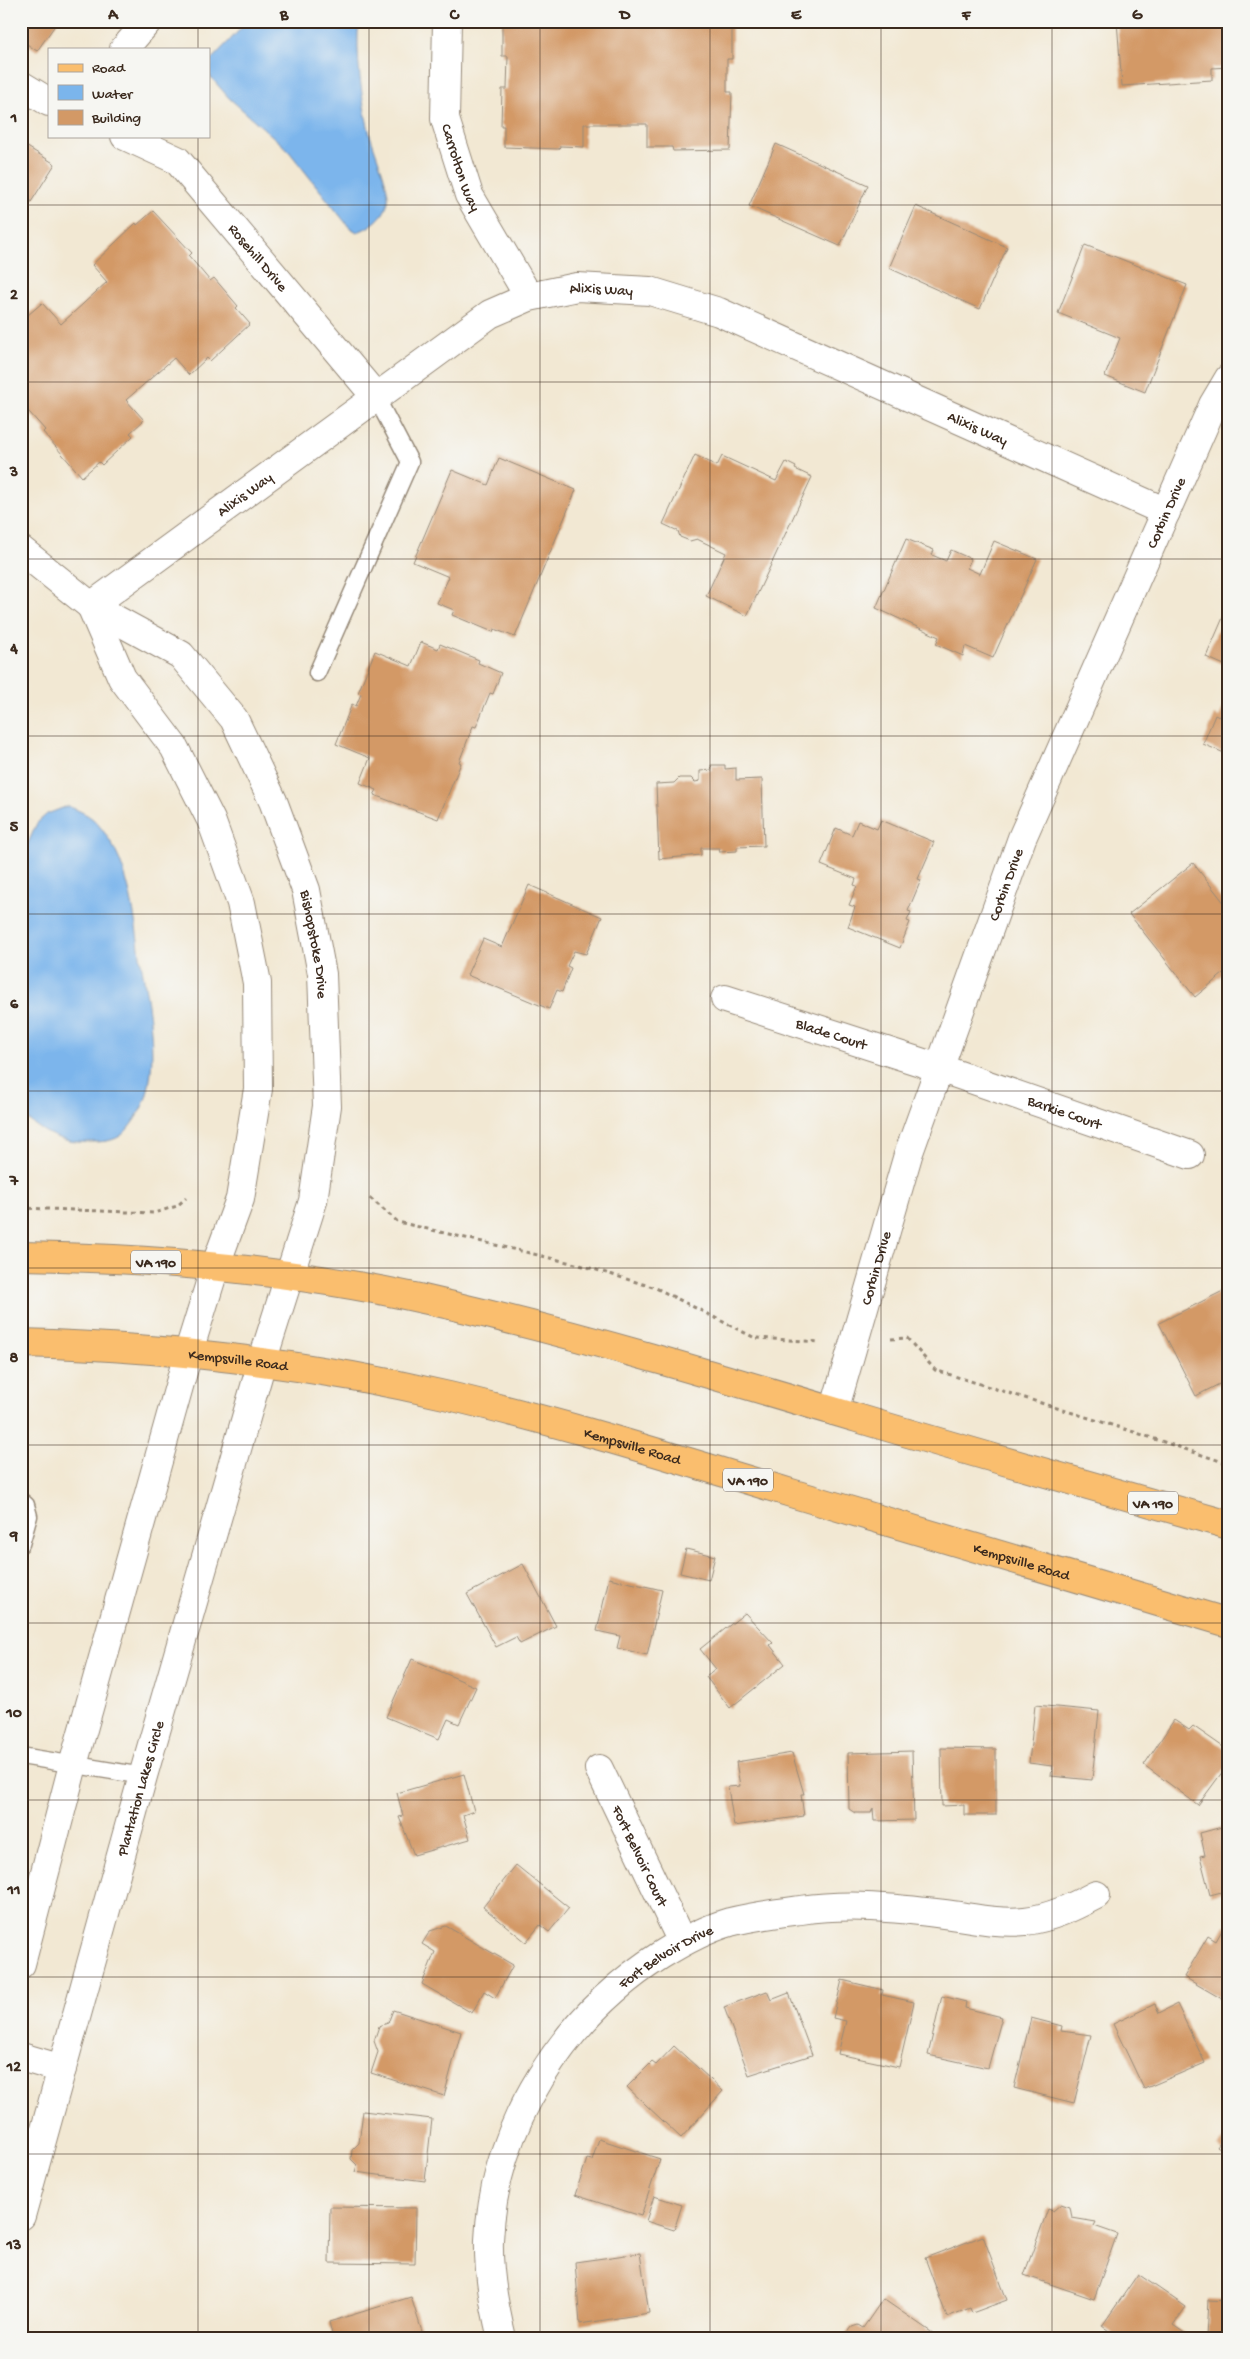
<svg xmlns="http://www.w3.org/2000/svg" width="1250" height="2359" font-family="'Gochi Hand',sans-serif">
	<style>
		.water { fill: #7bb5ec; stroke: #5b7085 }
		.building { fill: #d39966 }
		.lines { fill: none; stroke-linecap: round; stroke-linejoin: round }
		.service-casing { stroke: #968978; stroke-width: 19 }
		.minor-casing { stroke: #968978; stroke-width: 30 }
		.tertiary-casing { stroke: #968978; stroke-width: 30 }
		.primary-casing { stroke: #968978; stroke-width: 30 }
		.path { stroke: #968978; stroke-width: 3; stroke-dasharray: 4 4; stroke-linecap: butt }
		.service { stroke: #fff; stroke-width: 16 }
		.minor { stroke: #fff; stroke-width: 28 }
		.tertiary { stroke: #fff; stroke-width: 28 }
		.primary { stroke: #fabe6e; stroke-width: 28 }
		.grid { fill: none; stroke: #3b2a1e; stroke-width: 1; stroke-opacity: 0.55 }
		.labels { text-anchor: middle; stroke-width: 4.5; stroke-linejoin: round; paint-order: stroke }
		.shield { fill: #f6f6f2; stroke: #73675e; stroke-width: 1 }
		.shield-label { font-size: 14px; font-weight: bold; fill: #3b2a1e }
		.street-label { font-size: 15px; fill: #3b2a1e; stroke: #f6f6f2 }
		.neatline { fill: none; stroke: #3b2a1e; stroke-width: 2 }
		.grid-label { font-size: 16px; text-anchor: middle; font-weight: bold; fill: #3b2a1e }
	</style>
	<rect width="100%" height="100%" fill="#f6f6f2"/>
	<filter id="ink" filterUnits="userSpaceOnUse"><feTurbulence type="fractalNoise" baseFrequency=".02" numOctaves="2"/><feDisplacementMap in="SourceGraphic" scale="10" xChannelSelector="R" yChannelSelector="G"/><feConvolveMatrix kernelMatrix="1 2 1 2 8 2 1 2 1" color-interpolation-filters="sRGB"/></filter>
	<filter id="wash" filterUnits="userSpaceOnUse"><feTurbulence type="fractalNoise" baseFrequency=".0096" numOctaves="4" result="noise"/><feDisplacementMap in="SourceGraphic" scale="20" xChannelSelector="R" yChannelSelector="G"/><feGaussianBlur stdDeviation="1.12" result="paint"/><feColorMatrix in="noise" values="0 0 0 0 0 0 0 0 0 0 0 0 0 0 0 0 0 1.4 0 .05"/><feComposite in="paint" operator="in"/></filter>
	<g filter="url(#wash)">
		<rect width="100%" height="100%" fill="#f2e8d3"/>
		<!-- water -->
		<g class="water">
			<path d="M248 21H359C355 52 362 101 369 131 373 148 390 187 388 201 386 216 370 228 357 232L349 227 287 149 229 98 209 75V62Z"/>
			<path d="M68 806C77 810 86 813 94 820 130 857 134 915 141 962 148 1004 158 1052 147 1094 144 1106 133 1124 124 1133 115 1142 100 1142 88 1142 62 1144 39 1131 21 1113V888L25 850 37 823 47 814Z"/>
		</g>
		<g id="blocks">
			<!-- building -->
			<g class="building">
				<polygon points="21,21 58,21 37,51 21,40"/>
				<polygon points="502,21 586,21 586,24 647,24 647,21 732,22 732,59 727,59 727,92 732,92 730,150 673,151 672,147 647,147 647,124 584,124 584,147 560,146 559,149 504,147 504,126 501,126 502,89 507,89 508,56 502,56"/>
				<polygon points="1117,21 1229,21 1229,67 1212,68 1212,80 1122,86"/>
				<polygon points="21,143 55,164 21,218"/>
				<polygon points="776,144 868,185 840,246 749,206"/>
				<polygon points="916,206 1007,247 980,309 889,268"/>
				<polygon points="153,211 192,253 189,256 210,281 214,278 238,306 236,308 250,324 210,361 207,358 189,375 174,358 126,400 144,420 130,433 133,436 102,465 99,462 82,477 43,432 45,430 21,403 21,314 25,311 28,315 42,303 61,324 107,282 92,265 136,223 137,225"/>
				<polygon points="1085,245 1187,285 1145,392 1105,376 1120,338 1058,313"/>
				<polygon points="695,455 717,466 722,456 776,481 786,462 796,467 795,469 812,477 747,616 706,596 726,553 697,539 690,541 680,537 678,531 663,524"/>
				<polygon points="499,458 576,490 515,637 494,629 493,632 452,615 454,610 437,603 449,577 413,562 452,470 488,485"/>
				<polygon points="906,539 934,550 932,555 946,561 951,550 971,559 967,568 980,574 994,541 1037,559 993,658 965,646 963,656 936,644 939,637 876,608"/>
				<polygon points="1225,613 1229,615 1229,667 1206,657"/>
				<polygon points="421,642 438,649 440,644 479,660 478,663 501,673 493,694 490,693 476,727 473,726 459,762 461,763 438,819 374,795 377,790 360,783 370,758 336,744 352,704 356,706 361,694 358,693 375,651 411,666"/>
				<polygon points="1229,696 1229,755 1203,744 1215,715 1219,717"/>
				<polygon points="711,765 725,765 725,769 736,768 736,780 762,779 764,846 737,847 737,851 719,852 720,848 701,848 701,855 659,859 656,784 674,783 679,778 691,778 695,782 700,781 700,771 712,770"/>
				<polygon points="881,820 934,842 918,879 921,880 908,911 911,912 907,921 910,922 900,948 848,927 855,907 849,905 857,886 854,885 856,879 821,865 836,828 852,835 858,821 877,829"/>
				<polygon points="1193,863 1229,909 1229,969 1195,997 1129,914"/>
				<polygon points="529,885 602,917 586,954 574,951 567,966 571,968 562,992 557,990 549,1009 467,975 483,939 502,947"/>
				<polygon points="1229,1288 1229,1379 1196,1396 1159,1323"/>
				<polygon points="686,1549 715,1556 709,1580 680,1573"/>
				<polygon points="523,1564 556,1626 520,1644 516,1637 496,1647 467,1594"/>
				<polygon points="609,1578 662,1590 647,1655 617,1648 620,1636 597,1631"/>
				<polygon points="745,1613 773,1643 770,1645 785,1664 730,1708 706,1677 716,1669 700,1649"/>
				<polygon points="412,1659 476,1687 459,1724 448,1719 439,1739 386,1717"/>
				<polygon points="1035,1705 1099,1711 1092,1780 1051,1776 1052,1766 1029,1763"/>
				<polygon points="1174,1720 1189,1730 1193,1726 1229,1751 1229,1763 1198,1805 1144,1765"/>
				<polygon points="941,1748 996,1749 996,1815 964,1815 964,1805 942,1806"/>
				<polygon points="912,1751 914,1820 874,1821 873,1808 871,1813 855,1813 849,1809 848,1753"/>
				<polygon points="792,1753 804,1794 801,1794 804,1816 734,1826 728,1787 740,1786 736,1762"/>
				<polygon points="464,1774 474,1811 463,1815 470,1839 414,1855 399,1817 403,1816 397,1793"/>
				<polygon points="1229,1825 1229,1890 1210,1895 1200,1856 1205,1855 1200,1833"/>
				<polygon points="516,1865 569,1908 549,1932 540,1925 526,1942 483,1907"/>
				<polygon points="1225,1925 1229,1927 1229,2003 1184,1977 1208,1936 1216,1941"/>
				<polygon points="446,1926 513,1965 495,1998 484,1991 472,2013 422,1984 435,1952 422,1944 430,1931"/>
				<polygon points="842,1980 883,1990 882,1995 914,2002 899,2067 838,2054 846,2021 833,2018"/>
				<polygon points="767,1991 771,2000 789,1993 812,2055 749,2075 724,2007"/>
				<polygon points="942,1996 966,2002 965,2008 1002,2017 988,2068 928,2055"/>
				<polygon points="1155,2004 1159,2013 1177,2004 1205,2063 1144,2089 1113,2024"/>
				<polygon points="393,2010 461,2032 444,2096 371,2073 378,2052 374,2041 379,2026 388,2023"/>
				<polygon points="1031,2018 1062,2026 1061,2031 1091,2035 1074,2103 1014,2088"/>
				<polygon points="674,2046 723,2091 681,2138 627,2087 652,2062 656,2065"/>
				<polygon points="363,2111 432,2119 425,2181 355,2172 357,2165 351,2159 352,2150 359,2143"/>
				<polygon points="1229,2131 1229,2156 1217,2147"/>
				<polygon points="599,2139 660,2159 641,2216 575,2195 587,2159 592,2160"/>
				<polygon points="654,2196 682,2205 674,2230 646,2221"/>
				<polygon points="1061,2204 1070,2207 1072,2218 1096,2222 1094,2226 1117,2234 1094,2299 1024,2275 1048,2209 1053,2211"/>
				<polygon points="330,2207 416,2208 415,2264 329,2263"/>
				<polygon points="983,2236 1007,2300 972,2313 970,2308 947,2317 925,2258"/>
				<polygon points="640,2253 649,2313 580,2324 575,2262"/>
				<polygon points="1138,2274 1186,2307 1173,2325 1186,2334 1184,2338 1119,2338 1102,2326"/>
				<polygon points="411,2297 424,2338 333,2338 329,2322"/>
				<polygon points="883,2299 937,2336 936,2338 844,2338 852,2327 858,2325 863,2328"/>
				<polygon points="1208,2300 1229,2301 1229,2338 1206,2338"/>
			</g>
		</g>
	</g>
	<g filter="url(#ink)">
		<use href="#blocks" fill-opacity="0" stroke="#968978" stroke-width="1"/>
		<g class="lines">
			<defs>
				<g id="service">
					<polyline points="317,673 410,462 376,397"/>
					<polyline points="21,1501 26,1505 29,1516 21,1544"/>
					<polyline points="21,1756 143,1776"/>
				</g>
				<g id="minor">
					<path id="s1" d="M447 21 445 119 469 195 529 297"/>
					<polyline points="124,49 148,21"/>
					<polyline points="21,85 49,102"/>
					<path id="s2" d="M125 136 177 160 376 397"/>
					<path id="s3" d="M91 606 490 314 529 297 577 287 650 291 719 312 1166 512"/>
					<path id="s4" d="M725 999 939 1068 1190 1155"/>
					<path id="s5" d="M834 1411 908 1155 1022 838 1213 405 1229 378"/>
					<path id="s6" d="M599 1769 682 1942"/>
					<polyline points="21,1964 73,1765 188,1354"/>
					<polyline points="21,2057 62,2069"/>
					<path id="s7" d="M21 2216 143 1776 262 1362"/>
					<path id="s8" d="M502 2338C494 2306 488 2274 489 2240 494 2124 565 2016 661 1955 682 1942 706 1929 730 1922 753 1916 778 1913 801 1910 849 1903 896 1908 944 1914 970 1917 998 1924 1025 1921 1051 1918 1073 1907 1096 1895"/>
				</g>
				<g id="tertiary">
					<path id="s9" d="M21 550 91 606 181 655 234 719 273 801 306 890 322 974 327 1106 313 1201 262 1362"/>
					<polyline points="91,606 122,678 174,747 211,820 241,903 257,983 258,1089 240,1199 215,1267 188,1354"/>
				</g>
				<g id="primary">
					<path d="M21 1256C166 1258 313 1272 454 1306 590 1338 723 1378 857 1418 981 1455 1105 1490 1229 1525"/>
					<path id="s10" d="M21 1343C164 1347 309 1363 449 1396 564 1423 678 1459 791 1493 937 1536 1083 1579 1229 1623"/>
				</g>
			</defs>
			<!-- service casing -->
			<use href="#service" class="service-casing"/>
			<!-- minor casing -->
			<use href="#minor" class="minor-casing"/>
			<!-- tertiary casing -->
			<use href="#tertiary" class="tertiary-casing"/>
			<!-- primary casing -->
			<use href="#primary" class="primary-casing"/>
			<!-- path -->
			<g class="path">
				<polyline points="370,1198 398,1222 580,1265 656,1288 755,1338 820,1342"/>
				<polyline points="21,1208 154,1213 177,1206 186,1198"/>
				<polyline points="891,1339 907,1338 935,1370 1134,1432 1229,1464"/>
			</g>
			<!-- service -->
			<use href="#service" class="service"/>
			<!-- minor -->
			<use href="#minor" class="minor"/>
			<!-- tertiary -->
			<use href="#tertiary" class="tertiary"/>
			<!-- primary -->
			<use href="#primary" class="primary"/>
		</g>
	</g>
	<!-- grid -->
	<path class="grid" d="M198 21V49M369 21V2338M540 21V2338M710 21V2338M881 21V2338M1052 21V2338M198 136V2338M21 205H1229M21 382H1229M21 559H1229M21 736H1229M21 914H1229M21 1091H1229M21 1268H1229M21 1445H1229M21 1623H1229M21 1800H1229M21 1977H1229M21 2154H1229"/>
	<g class="labels">
		<!-- shield labels -->
		<g class="shield">
			<rect x="131" y="1250.5" width="50" height="23" rx="4"/>
			<rect x="723" y="1468.5" width="50" height="23" rx="4"/>
			<rect x="1128" y="1491.5" width="50" height="23" rx="4"/>
		</g>
		<g class="shield-label">
			<text x="156" y="1267">VA 190</text>
			<text x="748" y="1485">VA 190</text>
			<text x="1153" y="1508">VA 190</text>
		</g>
		<!-- street labels -->
		<g class="street-label">
			<text dy="5" stroke="none"><textPath href="#s1" startOffset="149">Carrolton Way</textPath></text>
			<text dy="5" stroke="none"><textPath href="#s2" startOffset="184">Rosehill Drive</textPath></text>
			<text dy="5" stroke="none"><textPath href="#s3" startOffset="610">Alixis Way</textPath></text>
			<text dy="5" stroke="none"><textPath href="#s3" startOffset="1015">Alixis Way</textPath></text>
			<text dy="5" stroke="none"><textPath href="#s3" startOffset="190">Alixis Way</textPath></text>
			<text dy="5" stroke="none"><textPath href="#s5" startOffset="959">Corbin Drive</textPath></text>
			<text dy="5" stroke="none"><textPath href="#s5" startOffset="554">Corbin Drive</textPath></text>
			<text dy="5" stroke="none"><textPath href="#s9" startOffset="516">Bishopstoke Drive</textPath></text>
			<text dy="5" stroke="none"><textPath href="#s4" startOffset="112">Blade Court</textPath></text>
			<text dy="5" stroke="none"><textPath href="#s4" startOffset="358">Barkie Court</textPath></text>
			<text dy="5" stroke="none"><textPath href="#s5" startOffset="149">Corbin Drive</textPath></text>
			<text dy="5" stroke="none"><textPath href="#s10" startOffset="218">Kempsville Road</textPath></text>
			<text dy="5" stroke="none"><textPath href="#s10" startOffset="622">Kempsville Road</textPath></text>
			<text dy="5" stroke="none"><textPath href="#s10" startOffset="1028">Kempsville Road</textPath></text>
			<text dy="5" stroke="none"><textPath href="#s7" startOffset="444">Plantation Lakes Circle</textPath></text>
			<text dy="5" stroke="none"><textPath href="#s6" startOffset="96">Fort Belvoir Court</textPath></text>
			<text dy="5" stroke="none"><textPath href="#s8" startOffset="448">Fort Belvoir Drive</textPath></text>
		</g>
	</g>
	<!-- margin -->
	<rect width="1250" height="2359" fill="none" stroke="#f6f6f2" stroke-width="55"/>
	<!-- legend -->
	<rect x="48" y="48" width="162" height="90" fill="#f6f6f2" stroke="#aba49d"/>
	<rect x="58" y="64" width="25" height="8" fill="#fabe6e" stroke="#aba49d"/>
	<text x="92" y="72" font-size="15" fill="#3b2a1e">Road</text>
	<rect x="58" y="85" width="25" height="15" fill="#7bb5ec" stroke="#aba49d"/>
	<text x="92" y="98" font-size="15" fill="#3b2a1e">Water</text>
	<rect x="58" y="110" width="25" height="15" fill="#d39966" stroke="#aba49d"/>
	<text x="92" y="122" font-size="15" fill="#3b2a1e">Building</text>
	<rect x="28" y="28" width="1194" height="2304" class="neatline"/>
	<g class="grid-label">
		<text x="113" y="19">A</text>
		<text x="284" y="19">B</text>
		<text x="454" y="19">C</text>
		<text x="625" y="19">D</text>
		<text x="796" y="19">E</text>
		<text x="966" y="19">F</text>
		<text x="1137" y="19">G</text>
		<text x="14" y="122">1</text>
		<text x="14" y="299">2</text>
		<text x="14" y="476">3</text>
		<text x="14" y="653">4</text>
		<text x="14" y="831">5</text>
		<text x="14" y="1008">6</text>
		<text x="14" y="1185">7</text>
		<text x="14" y="1362">8</text>
		<text x="14" y="1540">9</text>
		<text x="14" y="1717">10</text>
		<text x="14" y="1894">11</text>
		<text x="14" y="2071">12</text>
		<text x="14" y="2249">13</text>
	</g>
</svg>
